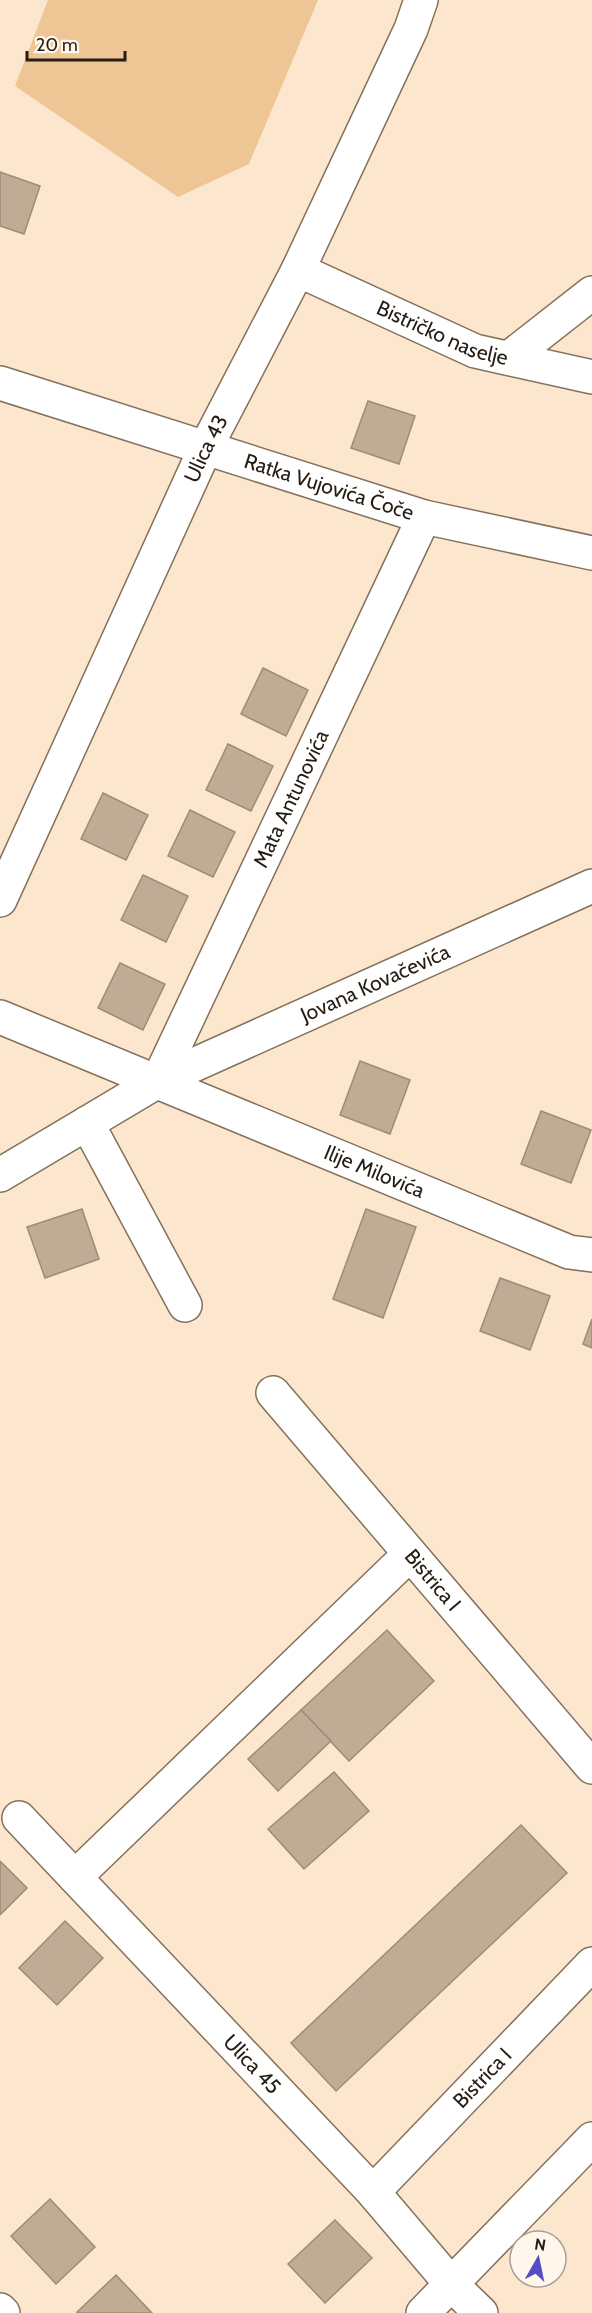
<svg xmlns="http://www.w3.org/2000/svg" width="592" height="2313" font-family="Cabin,sans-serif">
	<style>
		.green { fill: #eec594 }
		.building { fill: #c0ac94; stroke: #9f8b75; stroke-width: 1.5 }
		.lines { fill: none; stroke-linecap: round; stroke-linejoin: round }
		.minor-casing { stroke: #84715b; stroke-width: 36 }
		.minor { stroke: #fff; stroke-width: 33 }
		.labels { text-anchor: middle; stroke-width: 6; stroke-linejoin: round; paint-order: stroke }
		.street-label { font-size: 21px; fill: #251d14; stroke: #fff6ec }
	</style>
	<rect width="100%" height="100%" fill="#fce7ce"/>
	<!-- green -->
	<polygon class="green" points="48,0 318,0 249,164 178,197 15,86"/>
	<!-- building -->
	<g class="building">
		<polygon points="0,172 40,186 24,234 0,226"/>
		<polygon points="368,401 415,416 399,464 351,448"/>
		<polygon points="263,668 308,690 286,736 241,714"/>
		<polygon points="228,744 273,766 251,811 206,790"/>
		<polygon points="103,793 148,815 126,860 81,839"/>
		<polygon points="190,810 235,832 213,877 168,856"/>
		<polygon points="143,875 188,896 166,942 121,920"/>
		<polygon points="120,963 165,984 143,1030 98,1008"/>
		<polygon points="360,1061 410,1080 390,1134 340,1115"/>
		<polygon points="541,1111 591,1130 571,1183 521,1164"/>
		<polygon points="82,1209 99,1259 45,1278 27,1227"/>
		<polygon points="366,1209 416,1227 383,1318 333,1299"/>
		<polygon points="500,1278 550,1296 530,1350 480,1331"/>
		<polygon points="592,1319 592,1348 583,1344"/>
		<polygon points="387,1630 434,1681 349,1761 301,1710"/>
		<polygon points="301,1710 331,1741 278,1791 248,1759"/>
		<polygon points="334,1772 369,1811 304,1869 268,1829"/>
		<polygon points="521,1825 567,1873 336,2091 291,2043"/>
		<polygon points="0,1861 27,1888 0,1915"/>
		<polygon points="65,1921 103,1958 57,2005 19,1968"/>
		<polygon points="50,2199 95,2247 56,2284 11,2236"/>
		<polygon points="335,2220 372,2258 325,2303 288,2264"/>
		<polygon points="116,2275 152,2313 79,2313 77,2312"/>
	</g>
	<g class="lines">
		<defs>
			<g id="minor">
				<path id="s1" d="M298 270 475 351 592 377"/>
				<polyline points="509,358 592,293"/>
				<path id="s2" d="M0 383 424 517 592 553"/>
				<path id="s3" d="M0 900 205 449 298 270 411 29 421 0"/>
				<path id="s4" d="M0 1017 569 1252 592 1255"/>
				<path id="s5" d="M158 1081 424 517"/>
				<polyline points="87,1123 185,1305"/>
				<path id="s6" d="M0 1175 158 1081 592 886"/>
				<path id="s7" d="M273 1393 592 1767"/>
				<path id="s8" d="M19 1818 373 2192 452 2285 481 2313"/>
				<polyline points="75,1877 410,1554"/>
				<path id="s9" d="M373 2192 592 1964"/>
				<polyline points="0,2310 3,2313"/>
				<polyline points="423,2313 592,2139"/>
			</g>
		</defs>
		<!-- minor casing -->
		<use href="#minor" class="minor-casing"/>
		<!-- minor -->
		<use href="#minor" class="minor"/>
	</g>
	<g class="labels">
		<!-- street labels -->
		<g class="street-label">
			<text dy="7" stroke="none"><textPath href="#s1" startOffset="158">Bistričko naselje</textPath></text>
			<text dy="7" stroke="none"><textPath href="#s3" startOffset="496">Ulica 43</textPath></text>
			<text dy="7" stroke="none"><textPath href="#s2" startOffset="345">Ratka Vujovića Čoče</textPath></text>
			<text dy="7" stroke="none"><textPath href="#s5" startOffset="312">Mata Antunovića</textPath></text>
			<text dy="7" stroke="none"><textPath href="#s6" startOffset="422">Jovana Kovačevića</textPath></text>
			<text dy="7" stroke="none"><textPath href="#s4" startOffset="405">Ilije Milovića</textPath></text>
			<text dy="7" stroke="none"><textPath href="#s7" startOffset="246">Bistrica I</textPath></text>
			<text dy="7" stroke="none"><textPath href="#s8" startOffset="339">Ulica 45</textPath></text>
			<text dy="7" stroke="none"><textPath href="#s9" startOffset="158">Bistrica I</textPath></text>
		</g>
	</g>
	<!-- north arrow -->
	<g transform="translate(538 2259) rotate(9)"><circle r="28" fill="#fff6ec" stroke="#a89f96" stroke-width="1.5"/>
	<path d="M0-4.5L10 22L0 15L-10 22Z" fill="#564cc4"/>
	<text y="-9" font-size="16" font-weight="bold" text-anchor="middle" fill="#251d14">N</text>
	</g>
	<!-- scale -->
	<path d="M27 51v9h98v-9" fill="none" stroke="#251d14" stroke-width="3"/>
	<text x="36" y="51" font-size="18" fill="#251d14" stroke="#fff6ec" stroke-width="4.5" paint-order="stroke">20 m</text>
</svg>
